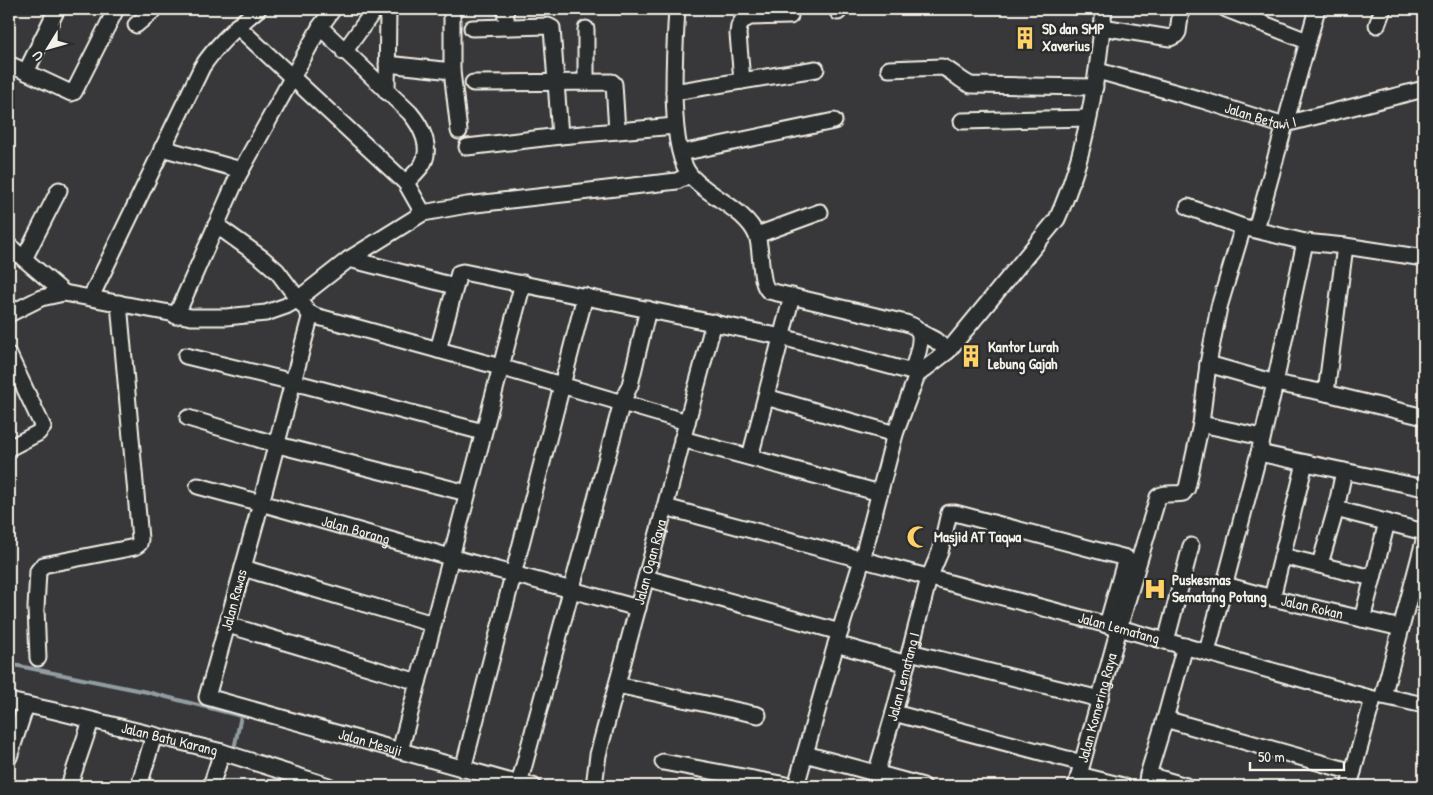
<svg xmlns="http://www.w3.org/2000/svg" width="1433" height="795" font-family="'Patrick Hand',sans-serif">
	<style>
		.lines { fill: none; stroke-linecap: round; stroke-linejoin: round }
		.stream { stroke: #929da2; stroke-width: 4 }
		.minor-casing { stroke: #f4f1e8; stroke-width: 19 }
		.minor { stroke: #2a2d2e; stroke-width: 15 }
		.labels { text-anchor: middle; stroke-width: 5; stroke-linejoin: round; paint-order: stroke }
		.poi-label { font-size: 15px; font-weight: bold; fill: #f4f1e8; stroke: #2a2d2e; text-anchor: start }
		.street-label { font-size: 15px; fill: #f4f1e8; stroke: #2a2d2e }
	</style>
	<rect width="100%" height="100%" fill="#383739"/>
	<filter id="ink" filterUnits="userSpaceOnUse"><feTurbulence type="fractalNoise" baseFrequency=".02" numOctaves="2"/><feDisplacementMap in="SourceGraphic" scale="10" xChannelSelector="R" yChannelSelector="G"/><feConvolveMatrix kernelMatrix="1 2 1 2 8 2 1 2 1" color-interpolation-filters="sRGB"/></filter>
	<g filter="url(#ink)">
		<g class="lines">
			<!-- stream -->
			<polyline class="stream" points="9,664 147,692 241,716 234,749"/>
			<defs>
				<g id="minor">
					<polyline points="505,9 507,27"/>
					<path d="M677 9C675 45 667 147 690 175 708 197 746 209 757 236 762 249 759 284 769 291L906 323C911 325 917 327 919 332 923 341 915 362 912 372"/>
					<polyline points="838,9 838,12"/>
					<polyline points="1226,9 1307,41"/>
					<polyline points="452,14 452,71 459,131"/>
					<polyline points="136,25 155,9"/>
					<polyline points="1377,25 1383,9"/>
					<polyline points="237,26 406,183 423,213"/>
					<path d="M320 27 410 113C421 126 433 148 422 165 418 171 411 177 406 183"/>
					<polyline points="1102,27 1170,38 1176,35 1178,32 1181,9"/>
					<polyline points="472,28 548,26 552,28 560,136"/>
					<polyline points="586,29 586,82"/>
					<polyline points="344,52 375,9"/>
					<polyline points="9,64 71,93 74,92 116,9"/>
					<polyline points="387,64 452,71"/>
					<path d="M889 69 942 67C953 71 960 81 971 85L1095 87"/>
					<path id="s1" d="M1098 71 1202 100 1275 123 1285 124 1424 89"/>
					<polyline points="26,72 57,9"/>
					<polyline points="742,81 738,34 739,26 742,21 750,17 790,16"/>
					<polyline points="473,83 612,82 614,84 617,131"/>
					<polyline points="387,92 388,9"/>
					<polyline points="674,92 816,69"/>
					<polyline points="962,121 1089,118"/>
					<polyline points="467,147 560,136 675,126"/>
					<polyline points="162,148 241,170"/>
					<polyline points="681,153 834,121"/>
					<polyline points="1188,207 1243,227 1305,242 1345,246 1424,258"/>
					<polyline points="216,225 262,258 277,271 308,312 315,316 500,367 687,422 665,507"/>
					<polyline points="1256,229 1317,9"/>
					<polyline points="757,235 820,212"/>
					<polyline points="1305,242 1275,383 1326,393 1424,417"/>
					<polyline points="9,246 64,293"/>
					<polyline points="24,259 59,190"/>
					<polyline points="349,259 454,286"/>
					<path d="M91 297 202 67C217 44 237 26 258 9"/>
					<polyline points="9,314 41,298 64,293 191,317 226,317 266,313 286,306 298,299 349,259 423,213 467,205 677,181 689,175"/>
					<path id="s2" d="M311 314 261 503 450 557 638 608"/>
					<polyline points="176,316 238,176 320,27 333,9"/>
					<polyline points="920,332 935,340 948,351"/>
					<polyline points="438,350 459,273 463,272 782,337 912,372 917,375"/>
					<polyline points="9,355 43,427 38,433 9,448"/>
					<polyline points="186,356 293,382 483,432"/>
					<polyline points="1326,393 1345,246"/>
					<polyline points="766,397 895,434"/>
					<polyline points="188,418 278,445 467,493"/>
					<polyline points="687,422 714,322"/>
					<polyline points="1201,424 1262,437"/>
					<polyline points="682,439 880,493"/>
					<polyline points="1259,453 1424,488"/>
					<polyline points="750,457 792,296"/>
					<path id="s3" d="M198 486 261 503 207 697 519 784 533 786"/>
					<polyline points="1336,509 1424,532"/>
					<polyline points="1282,556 1373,578 1387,522"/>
					<polyline points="1320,564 1336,509 1344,471"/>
					<polyline points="243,568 433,624"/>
					<polyline points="646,578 840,632"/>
					<path id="s4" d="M1225 585 1272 598 1401 628"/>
					<polyline points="1272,598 1305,463"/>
					<polyline points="1362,619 1373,578"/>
					<polyline points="228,625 418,682"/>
					<polyline points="1166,641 1191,546"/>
					<polyline points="836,644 907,664"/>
					<polyline points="910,652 1100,699"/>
					<polyline points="1207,652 1259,453 1275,383 1208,364"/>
					<polyline points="38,658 36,608 38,571 43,565 135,547 139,544 140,539 119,303"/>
					<polyline points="617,685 758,715"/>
					<polyline points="1383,696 1424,541"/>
					<polyline points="1383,696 1424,705"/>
					<path id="s5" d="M9 701 55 711 222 752 329 786"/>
					<polyline points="894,713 1082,763"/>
					<polyline points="1165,719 1353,772"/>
					<polyline points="400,751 523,283"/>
					<polyline points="805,754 923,786"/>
					<polyline points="9,757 26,705"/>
					<polyline points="663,762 791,786"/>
					<polyline points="463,769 585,296"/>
					<path id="s6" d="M876 774 894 713 929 578 940 552 949 513H955L1126 558 1107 625"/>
					<polyline points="1079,775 1123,786"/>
					<polyline points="1148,775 1186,786"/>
					<polyline points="519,784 622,402 630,385 648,309"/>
					<polyline points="69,786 91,721"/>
					<polyline points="139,786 154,735"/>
					<polyline points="211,786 222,752"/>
					<path id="s7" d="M594 786 598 755 603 736 665 507 1119 628 1373 699"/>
					<path d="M796 786 836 644 862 560 895 434 917 375 948 351 1057 219C1087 153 1097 81 1104 9"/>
					<path id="s8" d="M1076 786 1119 628 1158 497C1164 492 1175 495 1183 493L1187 488 1201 424 1208 364 1219 307 1243 227"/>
					<polyline points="1146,786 1148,775 1165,719 1185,646"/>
					<polyline points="1349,786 1373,699"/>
				</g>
			</defs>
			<!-- minor casing -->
			<use href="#minor" class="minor-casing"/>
			<!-- minor -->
			<use href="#minor" class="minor"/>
		</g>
	</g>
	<!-- icons -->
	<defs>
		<symbol id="building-bare" viewBox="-9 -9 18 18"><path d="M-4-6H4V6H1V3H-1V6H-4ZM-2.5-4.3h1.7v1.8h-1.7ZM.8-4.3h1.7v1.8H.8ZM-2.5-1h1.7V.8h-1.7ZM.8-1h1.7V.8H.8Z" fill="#ffd166" stroke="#2a2d2e" stroke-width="2.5" paint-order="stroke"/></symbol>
		<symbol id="mosque-bare" viewBox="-9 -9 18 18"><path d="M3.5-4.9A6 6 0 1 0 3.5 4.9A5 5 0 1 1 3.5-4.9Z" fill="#ffd166" stroke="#2a2d2e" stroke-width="2.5" paint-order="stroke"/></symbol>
		<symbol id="hospital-bare" viewBox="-9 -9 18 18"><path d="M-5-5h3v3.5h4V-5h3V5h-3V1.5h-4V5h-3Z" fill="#ffd166" stroke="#2a2d2e" stroke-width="2.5" paint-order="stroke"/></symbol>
	</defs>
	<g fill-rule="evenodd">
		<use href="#building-bare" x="1009" y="22" width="32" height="32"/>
		<use href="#building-bare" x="955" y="340" width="32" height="32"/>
		<use href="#mosque-bare" x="902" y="521" width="32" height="32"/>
		<use href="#hospital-bare" x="1139" y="573" width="32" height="32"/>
	</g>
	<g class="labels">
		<!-- poi labels -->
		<g class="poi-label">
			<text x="1042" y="34">SD dan SMP<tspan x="1042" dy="17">Xaverius</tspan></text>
			<text x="988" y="352">Kantor Lurah<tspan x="988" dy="17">Lebung Gajah</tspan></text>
			<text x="934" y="542">Masjid AT Taqwa</text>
			<text x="1172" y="585">Puskesmas<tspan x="1172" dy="17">Sematang Potang</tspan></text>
		</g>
		<!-- street labels -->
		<g class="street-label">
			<text dy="5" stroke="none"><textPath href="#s1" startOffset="169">Jalan Betawi I</textPath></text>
			<text dy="5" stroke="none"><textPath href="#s2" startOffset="294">Jalan Borang</textPath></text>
			<text dy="5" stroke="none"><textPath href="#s7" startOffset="231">Jalan Ogan Raya</textPath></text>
			<text transform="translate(234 600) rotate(-75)" y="5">Jalan Rawas</text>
			<text dy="5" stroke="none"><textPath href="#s4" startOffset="90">Jalan Rokan</textPath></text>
			<text dy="5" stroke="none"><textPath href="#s7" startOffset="758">Jalan Lematang</textPath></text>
			<text dy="5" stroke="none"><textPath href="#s6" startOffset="101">Jalan Lematang I</textPath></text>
			<text dy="5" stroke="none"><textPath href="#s8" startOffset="81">Jalan Komering Raya</textPath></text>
			<text dy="5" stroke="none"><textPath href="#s5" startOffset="165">Jalan Batu Karang</textPath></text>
			<text dy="5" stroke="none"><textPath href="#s3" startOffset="436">Jalan Mesuji</textPath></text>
		</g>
	</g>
	<!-- margin -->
	<rect width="1433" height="795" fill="none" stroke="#2a2d2e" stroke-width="30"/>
	<rect x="15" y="15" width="1403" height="765" fill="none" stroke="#f4f1e8" stroke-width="2" filter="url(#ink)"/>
	<!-- north arrow -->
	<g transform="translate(48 48) rotate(233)" stroke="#2a2d2e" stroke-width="4" paint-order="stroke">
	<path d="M0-4L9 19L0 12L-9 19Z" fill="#f4f1e8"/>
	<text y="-8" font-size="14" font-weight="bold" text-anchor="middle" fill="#f4f1e8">U</text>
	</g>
	<!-- scale -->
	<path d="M1250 762v8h94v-8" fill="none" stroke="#f4f1e8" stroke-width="2.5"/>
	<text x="1258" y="762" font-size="15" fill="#f4f1e8" stroke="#2a2d2e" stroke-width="4" paint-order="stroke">50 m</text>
</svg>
